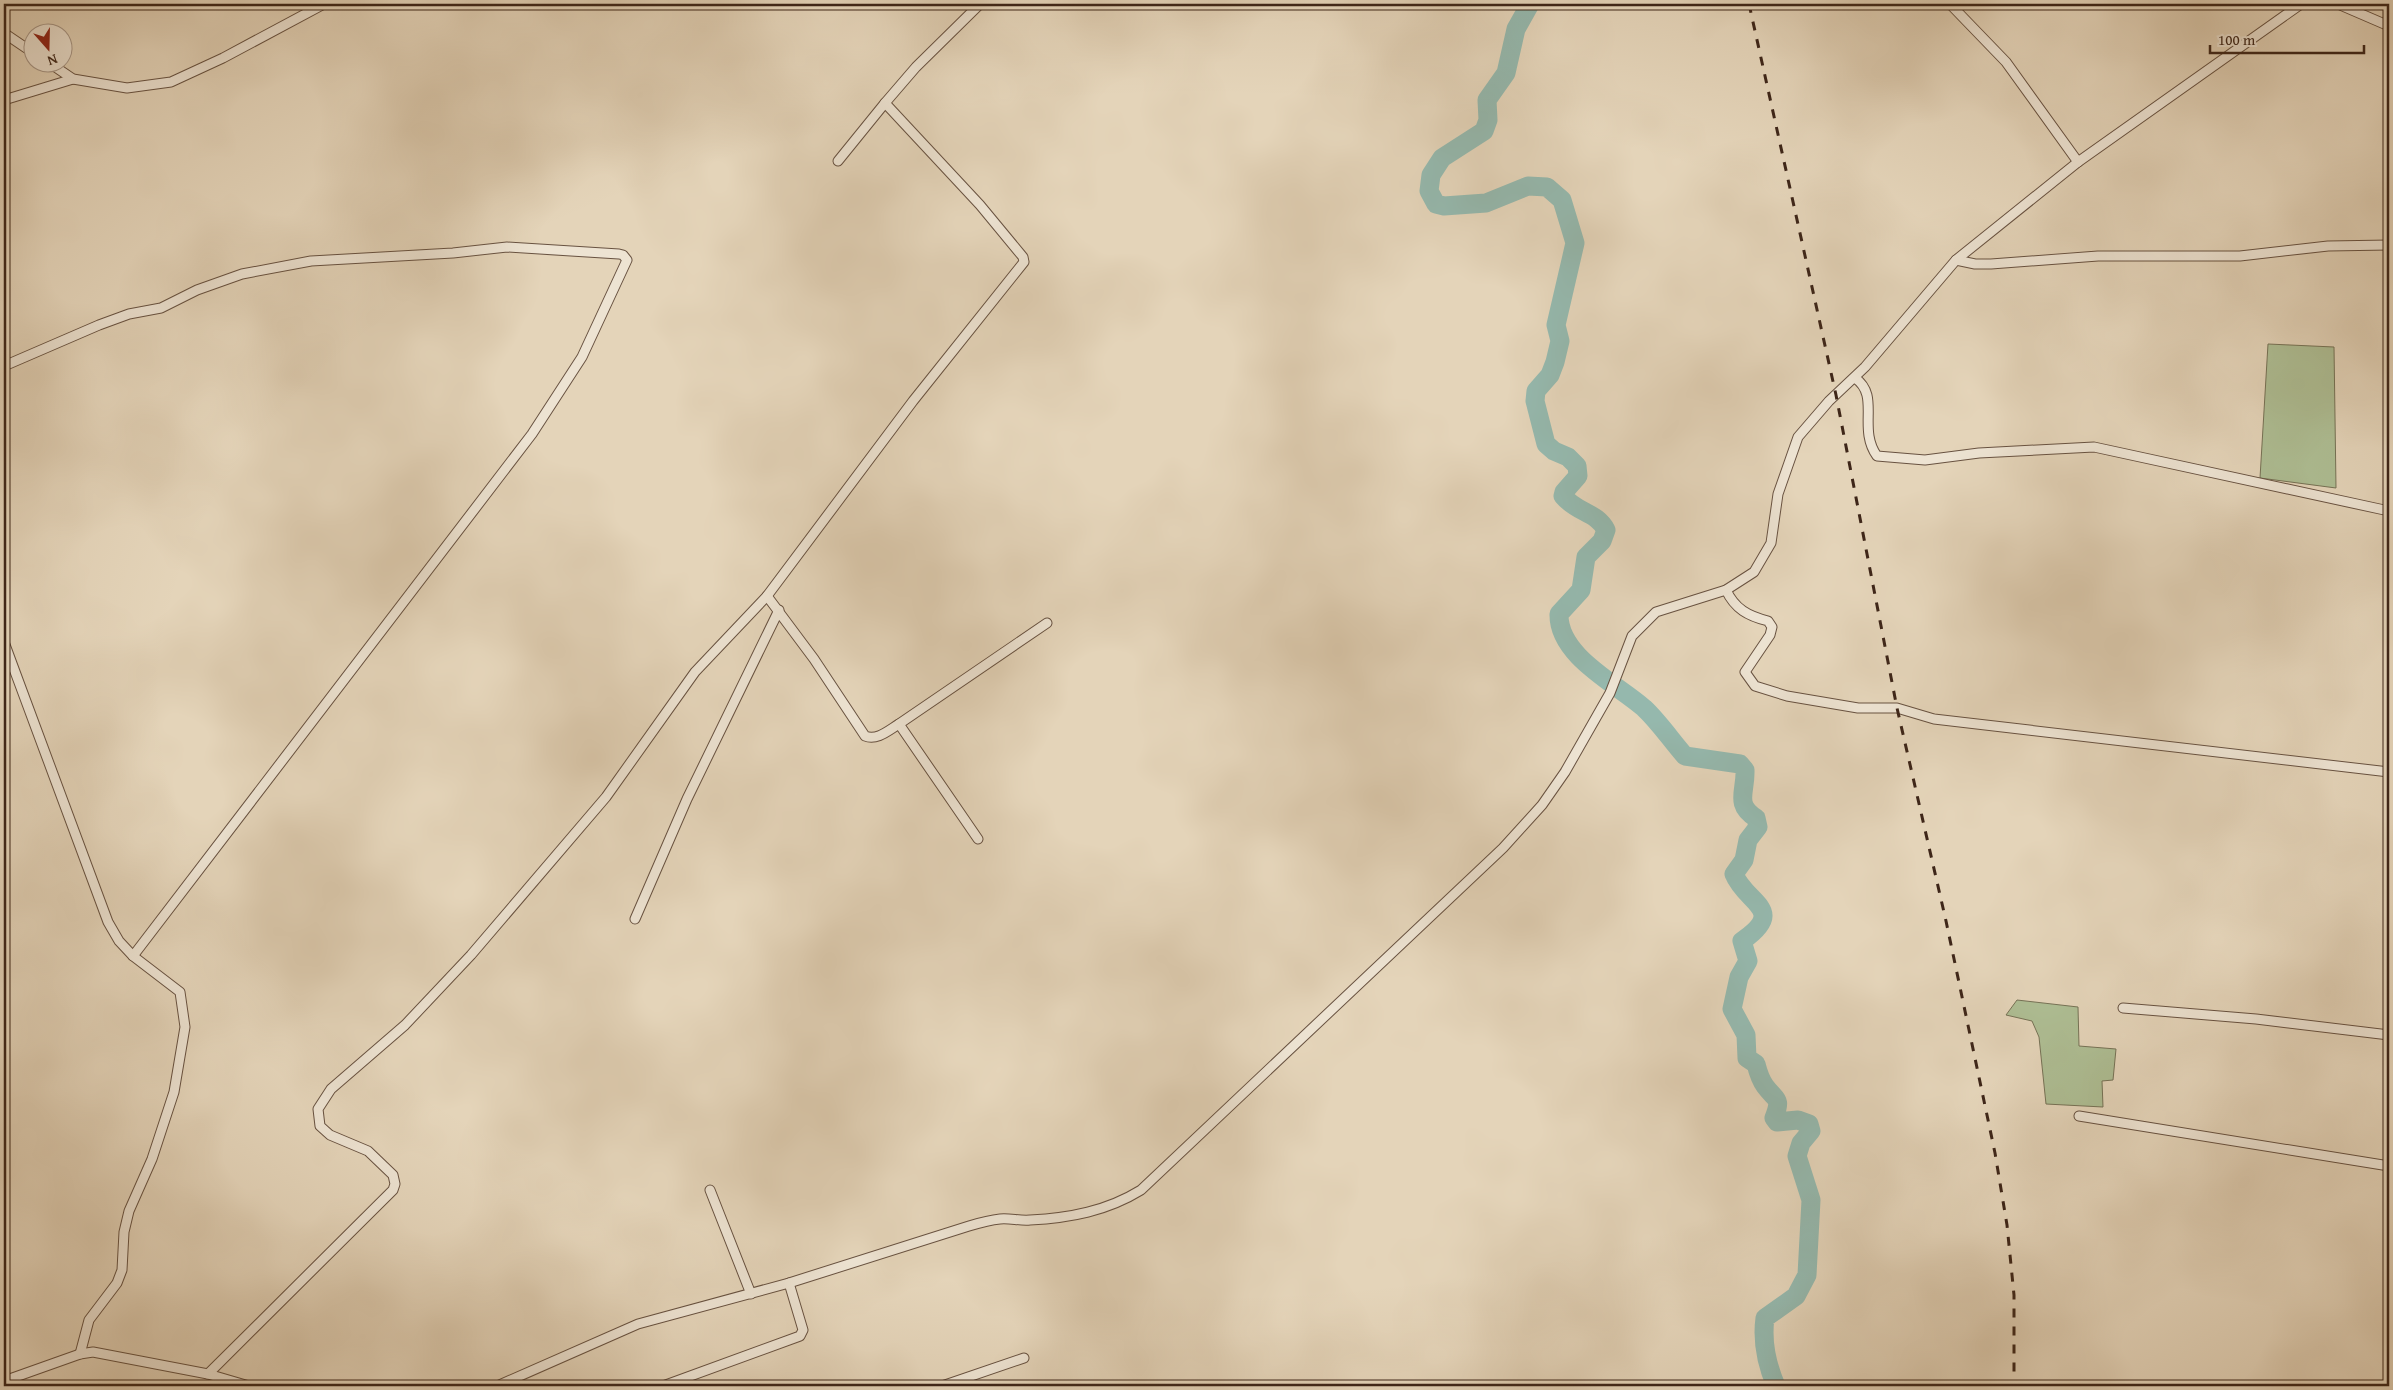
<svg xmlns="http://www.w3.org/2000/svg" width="2393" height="1390" font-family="'Gentium Book Plus',serif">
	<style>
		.green { fill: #aebe94; stroke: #767256 }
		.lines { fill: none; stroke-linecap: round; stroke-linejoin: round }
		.river { stroke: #95b8ad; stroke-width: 19 }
		.street-casing { stroke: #685241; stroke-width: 11 }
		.street { stroke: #ede3d2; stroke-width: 9 }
		.rail { stroke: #3e2619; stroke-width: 3; stroke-dasharray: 9 9; stroke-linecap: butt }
	</style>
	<rect width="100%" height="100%" fill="#e4d4b9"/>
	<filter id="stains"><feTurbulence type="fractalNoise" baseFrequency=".004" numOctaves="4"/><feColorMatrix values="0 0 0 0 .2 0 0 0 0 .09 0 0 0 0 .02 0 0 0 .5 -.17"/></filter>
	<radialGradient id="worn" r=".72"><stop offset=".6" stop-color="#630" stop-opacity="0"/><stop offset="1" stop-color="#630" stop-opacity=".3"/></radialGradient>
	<!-- green -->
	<g class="green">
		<polygon points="2268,344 2334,347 2336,488 2260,478"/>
		<polygon points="2017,1000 2078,1007 2079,1046 2116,1049 2113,1080 2102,1081 2103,1107 2046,1104 2039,1037 2032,1021 2006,1015"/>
	</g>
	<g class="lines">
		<!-- river -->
		<path class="river" d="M1530 4 1516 29 1506 73 1487 100 1488 120 1484 131 1442 158 1431 175 1429 191 1436 204 1444 206 1486 203 1528 186 1547 187 1562 200 1575 243 1556 325 1560 341 1555 362 1550 375 1536 391 1535 401 1546 444 1554 451 1568 457 1577 466 1578 476 1564 492 1563 496C1577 513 1597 512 1606 530L1602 541 1586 557 1581 590 1559 614C1558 656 1617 684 1644 708 1659 722 1671 740 1685 756L1740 764 1745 770C1746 792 1734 804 1756 818L1758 827 1748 840 1744 860 1734 874C1746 904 1788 909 1742 941L1748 961 1739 977 1732 1009 1746 1035 1747 1058 1756 1064C1758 1072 1760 1079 1765 1086 1776 1101 1782 1097 1774 1118L1777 1122 1798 1120 1809 1124 1811 1131 1801 1143 1797 1156 1811 1200 1807 1275 1796 1296 1765 1318C1762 1340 1767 1365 1776 1386"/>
		<defs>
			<g id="street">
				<polyline points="1950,4 2006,62 2078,162"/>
				<polyline points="2338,4 2389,26"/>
				<polyline points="4,33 32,52"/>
				<polyline points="48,62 73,79 127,88 171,82 223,58 324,4"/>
				<polyline points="4,100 73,79"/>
				<polyline points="838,161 885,103"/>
				<polyline points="1956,260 1975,264 1991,264 2098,256 2240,256 2328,246 2389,245"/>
				<polyline points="4,366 99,325 129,314 161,308 197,290 242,274 311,261 453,253 507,247 619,254 623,255 627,260 582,357 532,434 133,956"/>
				<path d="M1855 378C1881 396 1857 428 1877 456L1925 460 1979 453 2094 447 2389 511"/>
				<path d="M1726 590C1735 609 1748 616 1768 621L1772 627 1770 635 1745 672 1755 686 1787 696 1858 708H1897L1934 719 2389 772"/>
				<path d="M767 596 814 659 865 736C877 741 889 730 899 724L1047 623"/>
				<polyline points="4,642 108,922 119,941 133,956 180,992 185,1027 174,1092 152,1159 129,1211 124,1232 122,1270 117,1283 89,1320 80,1354"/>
				<polyline points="899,724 978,839"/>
				<polyline points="635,919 687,799 779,610"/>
				<polyline points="2123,1008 2256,1019 2389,1035"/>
				<polyline points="2079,1116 2389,1166"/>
				<polyline points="710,1190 751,1294"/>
				<polyline points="208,1374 393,1190 395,1184 393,1175 368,1151 330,1135 320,1126 318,1109 331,1089 405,1025 471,955 606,797 695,672 767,596 913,401 1024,262 1023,257 980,205 885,103 916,67 980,4"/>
				<polyline points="4,1381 80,1354 93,1352 208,1374 249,1386"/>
				<path d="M497 1386 638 1324 789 1283 969 1226C979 1223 990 1220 1000 1219 1010 1218 1020 1221 1030 1220 1070 1218 1107 1211 1141 1190L1503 848 1542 805 1565 772 1610 693 1632 636 1656 612 1726 590 1754 572 1771 543 1778 494 1798 437 1829 401 1865 367 1956 260 2078 162 2301 4"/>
				<polyline points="663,1386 800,1336 803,1330 789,1283"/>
				<polyline points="942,1386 1024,1358"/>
			</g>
		</defs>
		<!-- street casing -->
		<use href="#street" class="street-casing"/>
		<!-- street -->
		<use href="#street" class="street"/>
		<!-- rail -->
		<polyline class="rail" points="1749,4 1836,395 1897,708 1946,921 1995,1153 2007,1225 2014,1295 2014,1386"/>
	</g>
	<!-- margin -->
	<rect width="2393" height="1390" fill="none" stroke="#e4d4b9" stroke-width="20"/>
	<rect x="5" y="5" width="2383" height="1380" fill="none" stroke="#3e2619" stroke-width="2.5"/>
	<rect x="10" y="10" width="2373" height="1370" fill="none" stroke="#3e2619"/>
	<!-- north arrow -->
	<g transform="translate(48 48) rotate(160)"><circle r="24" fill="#ede3d2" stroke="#a79788"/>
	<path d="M0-4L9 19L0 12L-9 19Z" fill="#8f2418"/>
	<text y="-8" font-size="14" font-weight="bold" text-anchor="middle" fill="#3e2619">N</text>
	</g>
	<!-- scale -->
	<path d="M2210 45v8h154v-8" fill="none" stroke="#3e2619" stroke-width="2.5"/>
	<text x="2218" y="45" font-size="15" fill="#3e2619" stroke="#ede3d2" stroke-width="4" paint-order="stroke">100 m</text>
	<rect width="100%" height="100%" filter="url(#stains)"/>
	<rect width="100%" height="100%" fill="url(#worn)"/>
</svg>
